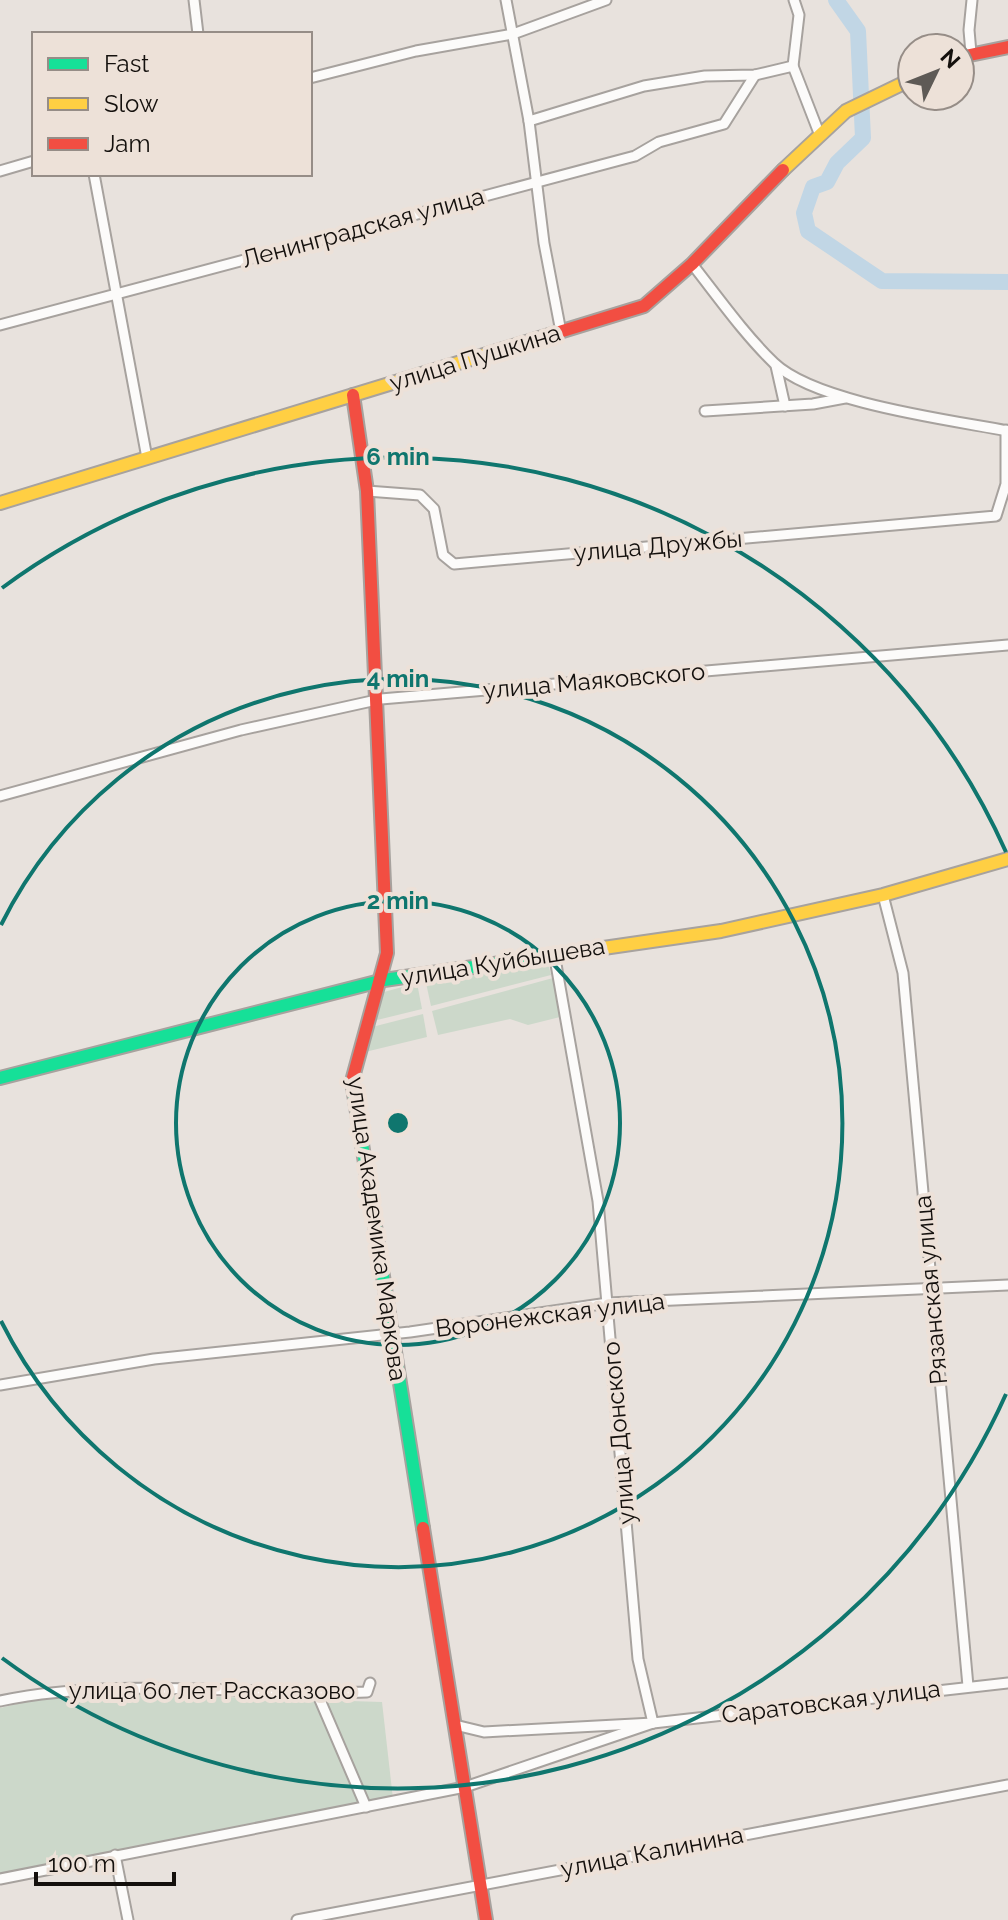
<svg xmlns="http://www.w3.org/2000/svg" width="1008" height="1920" font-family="Raleway,sans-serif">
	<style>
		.green { fill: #ccd8ca }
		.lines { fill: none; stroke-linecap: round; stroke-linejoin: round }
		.river { stroke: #c1d6e5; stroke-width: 16 }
		.street-casing { stroke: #a7a29e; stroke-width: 13 }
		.fast-casing { stroke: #a7a29e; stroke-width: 16 }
		.slow-casing { stroke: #a7a29e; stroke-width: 16 }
		.jam-casing { stroke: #a7a29e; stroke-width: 16 }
		.street { stroke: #fcfbfa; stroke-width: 9 }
		.fast { stroke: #16e098; stroke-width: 12 }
		.slow { stroke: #ffcf43; stroke-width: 12 }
		.jam { stroke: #f24e42; stroke-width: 12 }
		.ring { fill: none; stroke: #0f766e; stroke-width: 4 }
		.labels { text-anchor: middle; stroke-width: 8; stroke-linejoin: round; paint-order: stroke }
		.street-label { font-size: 24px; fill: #14100d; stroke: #ede1d8 }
		.centre { fill: #0f766e; stroke: #ede1d8; stroke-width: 4 }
		.ring-label { font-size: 24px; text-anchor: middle; font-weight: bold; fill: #0f766e; stroke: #ede1d8; stroke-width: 8; stroke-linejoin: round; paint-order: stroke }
	</style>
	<rect width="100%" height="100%" fill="#e8e2dd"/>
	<!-- green -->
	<g class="green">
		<polygon points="548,963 551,975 431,1006 426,983"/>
		<polygon points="553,978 560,1017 528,1025 510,1019 438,1035 432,1011"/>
		<polygon points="417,983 422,1009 373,1021 384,992"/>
		<polygon points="423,1014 427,1037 365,1052 372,1027"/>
		<polygon points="95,1693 382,1702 393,1799 0,1875 0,1708 51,1696"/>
	</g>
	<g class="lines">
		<!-- river -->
		<polyline class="river" points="836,0 858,31 863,138 837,163 827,182 813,187 804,213 808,231 882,281 1008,282"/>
		<defs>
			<g id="street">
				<polyline points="194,0 198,34"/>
				<polyline points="506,0 529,121 544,243 561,332"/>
				<polyline points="971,53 969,30 972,0"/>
				<polyline points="793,66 799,15 794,0"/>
				<polyline points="310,78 416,51 513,34 606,0"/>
				<polyline points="529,121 644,86 705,76 755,75 793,66 819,133"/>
				<polyline points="0,171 34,161"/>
				<polyline points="94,174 147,458"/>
				<path d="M692 264C718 297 744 334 774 363 816 403 951 420 1008 431"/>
				<polyline points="0,325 635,156 659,142 724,124 755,75"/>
				<polyline points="776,366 785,406"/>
				<polyline points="705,411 813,404 845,398"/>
				<polyline points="367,491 420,495 434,509 443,555 454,564 996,516 1006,484 1006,430"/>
				<polyline points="0,796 241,730 381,699 1008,645"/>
				<polyline points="883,895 903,973 968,1686"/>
				<polyline points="554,953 598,1201 638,1659 653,1723"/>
				<polyline points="0,1385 154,1359 410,1332 608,1303 1008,1285"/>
				<polyline points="317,1693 366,1807"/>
				<path d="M0 1701C120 1676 245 1696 367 1692L370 1683"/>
				<polyline points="455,1725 484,1732 653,1723 1008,1683"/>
				<polyline points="115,1855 128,1920"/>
				<polyline points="0,1879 465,1787 653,1723"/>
				<polyline points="297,1920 1008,1785"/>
			</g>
			<g id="fast">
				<polyline points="0,1078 384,980 555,955"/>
				<polyline points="352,1081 423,1528"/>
			</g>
			<g id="slow">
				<polyline points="783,170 846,111 912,79"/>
				<polyline points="0,503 507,348"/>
				<polyline points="555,955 721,931 883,895 1008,859"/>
			</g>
			<g id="jam">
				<polyline points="960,57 1008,47"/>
				<polyline points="507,348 644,306 692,264 783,170"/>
				<polyline points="352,1081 387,953 367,491 353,395"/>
				<polyline points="423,1528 486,1920"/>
			</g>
		</defs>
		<!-- street casing -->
		<use href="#street" class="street-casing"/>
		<!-- fast casing -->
		<use href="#fast" class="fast-casing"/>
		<!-- slow casing -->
		<use href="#slow" class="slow-casing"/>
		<!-- jam casing -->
		<use href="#jam" class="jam-casing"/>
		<!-- street -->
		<use href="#street" class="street"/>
		<!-- fast -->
		<use href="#fast" class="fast"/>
		<!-- slow -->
		<use href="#slow" class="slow"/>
		<!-- jam -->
		<use href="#jam" class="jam"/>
	</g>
	<!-- distance rings -->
	<g class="ring">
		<circle cx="398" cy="1123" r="222"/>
		<path d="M1 925A444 444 0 1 1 1 1321"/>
		<path d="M1006 1394A666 666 0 0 1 2 1658M2 588A666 666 0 0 1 1006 852"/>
	</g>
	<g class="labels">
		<!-- street labels -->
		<g class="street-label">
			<text transform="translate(363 228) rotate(-15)" y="8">Ленинградская улица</text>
			<text transform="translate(475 358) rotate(-17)" y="8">улица Пушкина</text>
			<text transform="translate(658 546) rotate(-5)" y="8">улица Дружбы</text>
			<text transform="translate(594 681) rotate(-5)" y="8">улица Маяковского</text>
			<text transform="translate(503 962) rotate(-9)" y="8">улица Куйбышева</text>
			<text transform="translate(377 1229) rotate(82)" y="8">улица Академика Маркова</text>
			<text transform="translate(931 1290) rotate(-95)" y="8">Рязанская улица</text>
			<text transform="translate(550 1315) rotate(-7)" y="8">Воронежская улица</text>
			<text transform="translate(619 1433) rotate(-95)" y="8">улица Донского</text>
			<text x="212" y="1699">улица 60 лет Рассказово</text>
			<text transform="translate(831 1702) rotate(-7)" y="8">Саратовская улица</text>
			<text transform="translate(652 1852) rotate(-11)" y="8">улица Калинина</text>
		</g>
	</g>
	<circle cx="398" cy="1123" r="12" class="centre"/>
	<g class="ring-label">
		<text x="398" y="465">6 min</text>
		<text x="398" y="687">4 min</text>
		<text x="398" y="909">2 min</text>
	</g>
	<!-- legend -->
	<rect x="32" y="32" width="280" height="144" fill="#ede1d8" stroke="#968d87" stroke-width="2"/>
	<rect x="48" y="58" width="40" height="12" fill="#16e098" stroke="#968d87" stroke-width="2"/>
	<text x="104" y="72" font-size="24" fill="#14100d">Fast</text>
	<rect x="48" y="98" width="40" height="12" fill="#ffcf43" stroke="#968d87" stroke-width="2"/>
	<text x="104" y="112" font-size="24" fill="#14100d">Slow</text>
	<rect x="48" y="138" width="40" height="12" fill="#f24e42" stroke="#968d87" stroke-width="2"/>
	<text x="104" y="152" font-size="24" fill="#14100d">Jam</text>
	<!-- north arrow -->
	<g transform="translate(936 72) rotate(47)"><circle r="38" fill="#ede1d8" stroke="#968d87" stroke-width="2"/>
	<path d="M0-6L14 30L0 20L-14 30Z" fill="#5e5a56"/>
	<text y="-12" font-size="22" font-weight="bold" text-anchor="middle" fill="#14100d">N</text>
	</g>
	<!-- scale -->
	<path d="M36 1872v12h138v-12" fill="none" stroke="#14100d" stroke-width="4"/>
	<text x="48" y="1872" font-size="24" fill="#14100d" stroke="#ede1d8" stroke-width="6" paint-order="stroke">100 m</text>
</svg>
